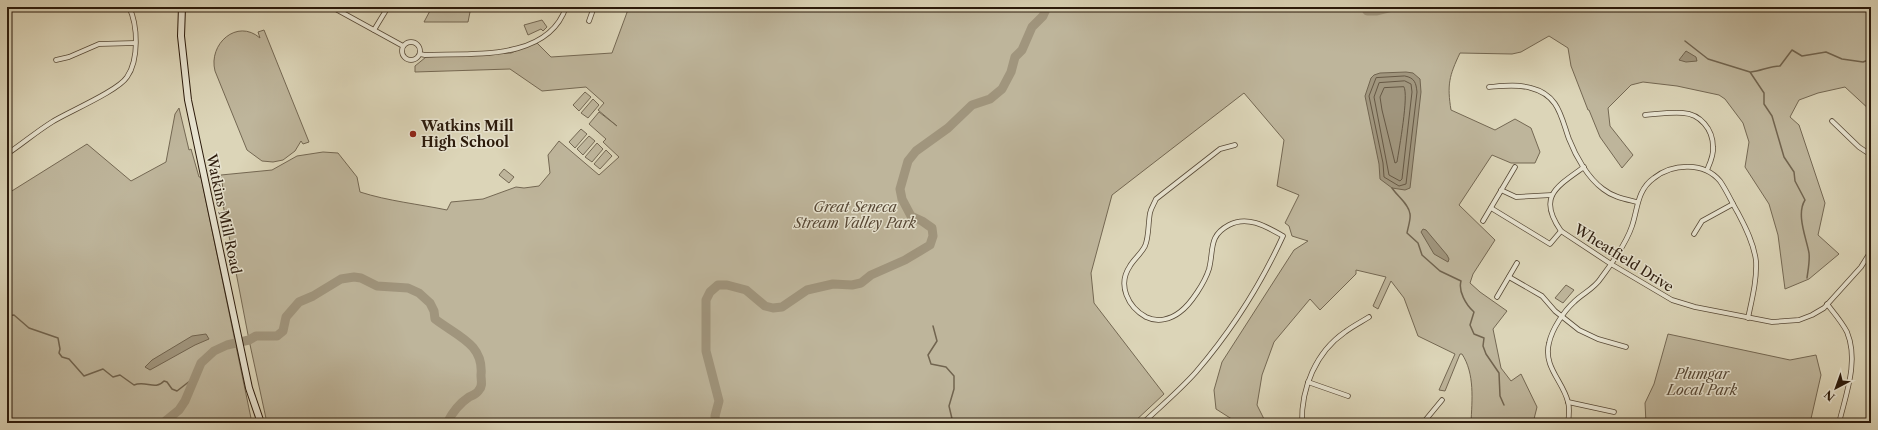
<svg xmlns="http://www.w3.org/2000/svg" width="1878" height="430" font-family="'Libre Caslon Text',serif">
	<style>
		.green { fill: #beb59b; stroke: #746853 }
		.water { fill: #a0957d; stroke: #71644f }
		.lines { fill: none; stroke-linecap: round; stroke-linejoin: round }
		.shore { stroke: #665844; stroke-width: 1 }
		.stream { stroke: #71644f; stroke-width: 1.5 }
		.river { stroke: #a0957d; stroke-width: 9 }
		.street-casing { stroke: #574936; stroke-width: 5.5 }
		.secondary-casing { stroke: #2b1a0b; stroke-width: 8 }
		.street { stroke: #e8e4d1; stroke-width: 4 }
		.secondary { stroke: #e8e4d1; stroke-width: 6 }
		.poi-dot { fill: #8f2418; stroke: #e8e4d1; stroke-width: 1.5 }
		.labels { text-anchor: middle; stroke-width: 3; stroke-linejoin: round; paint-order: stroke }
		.poi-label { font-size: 14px; font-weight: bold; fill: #2b1a0b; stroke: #e8e4d1; text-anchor: start }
		.park-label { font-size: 14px; font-style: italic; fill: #574836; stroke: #e8e4d1 }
		.street-label { font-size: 14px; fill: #2b1a0b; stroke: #e8e4d1 }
	</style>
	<rect width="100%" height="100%" fill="#dcd5b8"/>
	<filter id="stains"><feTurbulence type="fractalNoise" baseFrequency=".005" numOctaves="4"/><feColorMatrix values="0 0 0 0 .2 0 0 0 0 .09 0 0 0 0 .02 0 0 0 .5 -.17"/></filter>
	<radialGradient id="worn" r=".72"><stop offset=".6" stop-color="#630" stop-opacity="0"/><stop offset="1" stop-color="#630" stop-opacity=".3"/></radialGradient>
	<!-- green -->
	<g class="green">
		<polygon points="432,7 471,7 468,22 424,22"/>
		<path d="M629 7H1761L1766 10 1862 7 1871 10V111L1845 87 1818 93 1799 100 1790 117 1799 125 1825 203 1818 235 1839 254 1809 279 1785 289 1778 235 1769 204 1745 167 1749 142 1743 123 1725 99 1719 95 1677 86 1643 82 1631 85 1608 108 1610 126 1633 155 1622 168 1600 137 1589 110H1588L1571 66 1568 48 1549 36 1521 52 1512 54 1460 53C1449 76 1447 85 1451 110L1495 130 1515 119 1531 128 1540 152 1535 163H1511L1492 155 1459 205 1495 240 1473 274 1470 283 1480 292 1507 311 1493 329 1501 368 1511 381 1521 374 1537 407 1533 423H1471C1472 400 1475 374 1462 354H1460L1445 391 1439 390 1455 354 1418 336 1404 298 1391 281 1378 309 1373 306 1386 277 1356 270V274L1320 310 1310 299 1274 342 1262 375 1257 405 1266 423H1238L1216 409 1214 390 1222 362 1294 250 1308 241 1292 236 1289 226 1285 223 1299 195 1277 186 1284 140 1244 93 1112 195 1091 273 1094 303 1164 394 1133 423H267L249 340 220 189H223L221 175 272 170 297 156 323 152 338 153 357 177 360 192C388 201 418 204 447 210L451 202 483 199 516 187 524 188 539 186 550 173 548 155 559 141 599 175 619 157 603 142 606 139 589 124 599 112 617 126 598 110 604 103 586 87 542 91 510 69 415 72V66L426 57 511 53 536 42 551 57 612 53Z"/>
		<polygon points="542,20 547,27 543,31 541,29 528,35 524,25"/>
		<path d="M264 30 309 142 303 144 301 141 295 151 283 160 273 162 262 161 247 150 215 71C208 44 237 18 260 38L258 32Z"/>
		<polygon points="585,92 591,97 579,111 573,105"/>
		<polygon points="593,99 599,105 588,118 581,113"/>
		<polygon points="179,108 189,150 191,149 199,177 201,177 252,423 7,423 7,194 87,144 131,181 166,162 175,114"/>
		<polygon points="581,129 587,134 575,148 569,142"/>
		<polygon points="589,136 595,141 583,155 577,149"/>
		<polygon points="597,143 603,149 592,162 585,157"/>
		<polygon points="606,150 612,156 600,169 594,164"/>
		<polygon points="504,169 514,177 509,183 499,175"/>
		<polygon points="1566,285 1574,290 1563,303 1555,298"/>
		<polygon points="1668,334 1790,360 1816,355 1821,375 1810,423 1646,423 1645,403 1654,384"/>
	</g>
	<!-- water -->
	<g class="water">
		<polygon points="1686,51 1696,57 1697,61 1686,62 1679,60"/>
		<polygon points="1406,72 1413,73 1420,79 1421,92 1410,188 1405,190 1392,188 1380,179 1379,164 1365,96 1371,78 1374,75 1380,73"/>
		<polygon points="1423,229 1426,230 1447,255 1449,259 1448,262 1434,254 1421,232"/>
		<polygon points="206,334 209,339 195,345 150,370 145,367 152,360 192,336"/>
	</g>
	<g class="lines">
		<!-- shore -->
		<g class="shore">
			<path d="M1405 76C1415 78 1416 83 1417 92L1406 184 1399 186 1384 177 1383 163 1369 96 1376 78Z"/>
			<polygon points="1405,81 1411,84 1412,92 1402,179 1400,181 1389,175 1374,97 1379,83"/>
			<path d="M1404 87C1409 95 1399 149 1397 162L1395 163 1382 110 1380 97 1384 88Z"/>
		</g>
		<!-- stream -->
		<g class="stream">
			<path d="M1685 41 1708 59 1750 72 1764 93V104L1772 116 1784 157 1794 172 1795 181 1805 200C1796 214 1806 237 1809 253 1810 261 1808 270 1807 278"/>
			<path d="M1751 72C1761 71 1770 66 1780 66L1792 50 1802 56 1826 52 1842 59 1863 62 1871 59"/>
			<path d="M1392 188C1397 196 1409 204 1410 214 1411 219 1408 227 1407 233L1418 243 1422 255 1440 271 1461 281C1458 291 1466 305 1474 312L1470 325 1474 334 1484 338 1483 346 1486 354 1499 373 1500 396 1504 405"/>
			<path d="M7 316 14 315 29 328 58 338 60 349 59 353 62 357 69 359 84 376 103 369 113 377 120 375 134 385C146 380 155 391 164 381L167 382 172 389 177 391 195 377"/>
			<polyline points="933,326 937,341 928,355 931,364 946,367 954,376 954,389 949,406 953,423"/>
		</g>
		<!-- river -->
		<g class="river">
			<polyline points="1365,7 1367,11 1377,11 1393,7"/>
			<path d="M163 423 179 410 185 401 201 363 214 351 227 345 249 340 256 336H277L283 331 286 317 299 302 313 296 341 279 354 277 361 278 377 286 408 288 419 293 430 303 434 311 435 319C457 336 484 344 481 375 481 381 483 386 479 390 477 394 473 395 469 397 460 403 452 413 447 423"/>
			<polyline points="716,423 715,416 719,401 706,351 706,300 710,292 718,285 727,285 746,290 765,306 773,308 782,307 807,290 833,284 852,285 861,283 871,275 905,260 930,245 933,236 932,228 922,221 911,216 902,199 900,189 908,161 916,151 948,128 972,105 990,99 1002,89 1011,72 1015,57 1022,50 1032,27 1043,16 1047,7"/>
		</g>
		<defs>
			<g id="street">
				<polyline points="332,7 403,46"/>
				<polyline points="7,8 8,7"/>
				<polyline points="589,21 594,7"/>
				<polyline points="374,30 388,7"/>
				<circle cx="411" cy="51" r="9"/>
				<path d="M420 54 425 55C470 53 548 62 566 7"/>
				<polyline points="56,60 69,57 99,44 135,43"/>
				<path d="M1489 87C1502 86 1518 84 1531 88 1559 95 1561 117 1569 139 1576 157 1588 178 1603 189 1613 197 1625 199 1637 202"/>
				<path d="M1645 115C1658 114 1670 112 1683 113 1700 114 1713 129 1713 147 1714 155 1710 163 1707 170"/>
				<polyline points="1832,121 1859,147 1871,155"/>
				<path d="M7 154C22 144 36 132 52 122 68 112 118 91 127 77 139 60 138 25 129 7"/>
				<path d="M1584 167C1556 187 1537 197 1561 231L1611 264 1672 300 1695 307 1772 322 1799 320 1812 315 1824 308 1861 267 1871 251"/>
				<polyline points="1501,190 1516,197 1552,195"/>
				<polyline points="1491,208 1550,244 1561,231"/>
				<polyline points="1483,221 1515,167"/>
				<polyline points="1694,234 1702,221 1733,204"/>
				<polyline points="1509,277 1542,296 1555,311 1579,330 1598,339 1626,347"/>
				<polyline points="1497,297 1517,263"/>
				<path d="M1827 304C1834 313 1842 322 1847 332 1859 361 1846 394 1839 423"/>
				<polyline points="1308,382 1348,396"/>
				<polyline points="1568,402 1614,412"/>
				<path d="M1143 423C1161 406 1180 390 1196 372 1232 330 1260 286 1283 236 1267 227 1248 215 1229 225 1208 236 1214 250 1209 269 1205 282 1191 304 1180 312 1171 319 1158 323 1146 317 1128 307 1117 285 1130 266 1134 259 1141 254 1145 246 1149 237 1148 224 1150 213 1151 208 1154 204 1156 199L1220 149 1235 145"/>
				<path d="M1302 423C1301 388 1316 352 1345 332 1353 326 1361 322 1369 317"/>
				<polyline points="1423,423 1442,400"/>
				<path d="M1568 423C1569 416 1570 409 1568 402 1563 381 1543 367 1549 343 1552 329 1564 311 1574 302 1583 293 1594 289 1601 278 1613 262 1626 244 1632 226 1638 208 1637 190 1654 178 1673 163 1704 162 1720 181 1727 191 1732 203 1738 213 1746 228 1754 244 1756 261 1757 280 1752 299 1748 318"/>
			</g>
			<polyline id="secondary" points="182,7 181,36 188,100 249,388 261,423"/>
		</defs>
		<!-- street casing -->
		<use href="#street" class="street-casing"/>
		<!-- secondary casing -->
		<use href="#secondary" class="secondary-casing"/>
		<!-- street -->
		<use href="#street" class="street"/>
		<!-- secondary -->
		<use href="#secondary" class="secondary"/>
	</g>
	<!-- markers -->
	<circle class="poi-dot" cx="413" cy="134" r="4"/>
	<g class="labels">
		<!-- poi labels -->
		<g class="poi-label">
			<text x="421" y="131">Watkins Mill<tspan x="421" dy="16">High School</tspan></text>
		</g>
		<!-- park labels -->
		<g class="park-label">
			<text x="855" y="212">Great Seneca<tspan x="855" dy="16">Stream Valley Park</tspan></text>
			<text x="1702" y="379">Plumgar<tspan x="1702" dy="16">Local Park</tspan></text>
		</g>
		<!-- street labels -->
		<g class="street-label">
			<text transform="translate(224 214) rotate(78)" y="5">Watkins Mill Road</text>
			<text transform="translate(1624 258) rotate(32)" y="5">Wheatfield Drive</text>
		</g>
	</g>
	<!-- margin -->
	<rect width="1878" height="430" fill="none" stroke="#dcd5b8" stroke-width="24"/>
	<rect x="8" y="8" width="1862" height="414" fill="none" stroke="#2b1a0b" stroke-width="2"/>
	<rect x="12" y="12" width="1854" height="406" fill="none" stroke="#2b1a0b"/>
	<!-- north arrow -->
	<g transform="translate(1836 388) rotate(221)" stroke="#e8e4d1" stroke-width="3" paint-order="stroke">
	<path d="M0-3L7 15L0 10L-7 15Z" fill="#2b1a0b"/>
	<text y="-6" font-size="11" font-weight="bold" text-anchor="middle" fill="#2b1a0b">N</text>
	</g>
	<rect width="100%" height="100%" filter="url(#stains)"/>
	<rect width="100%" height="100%" fill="url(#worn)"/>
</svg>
